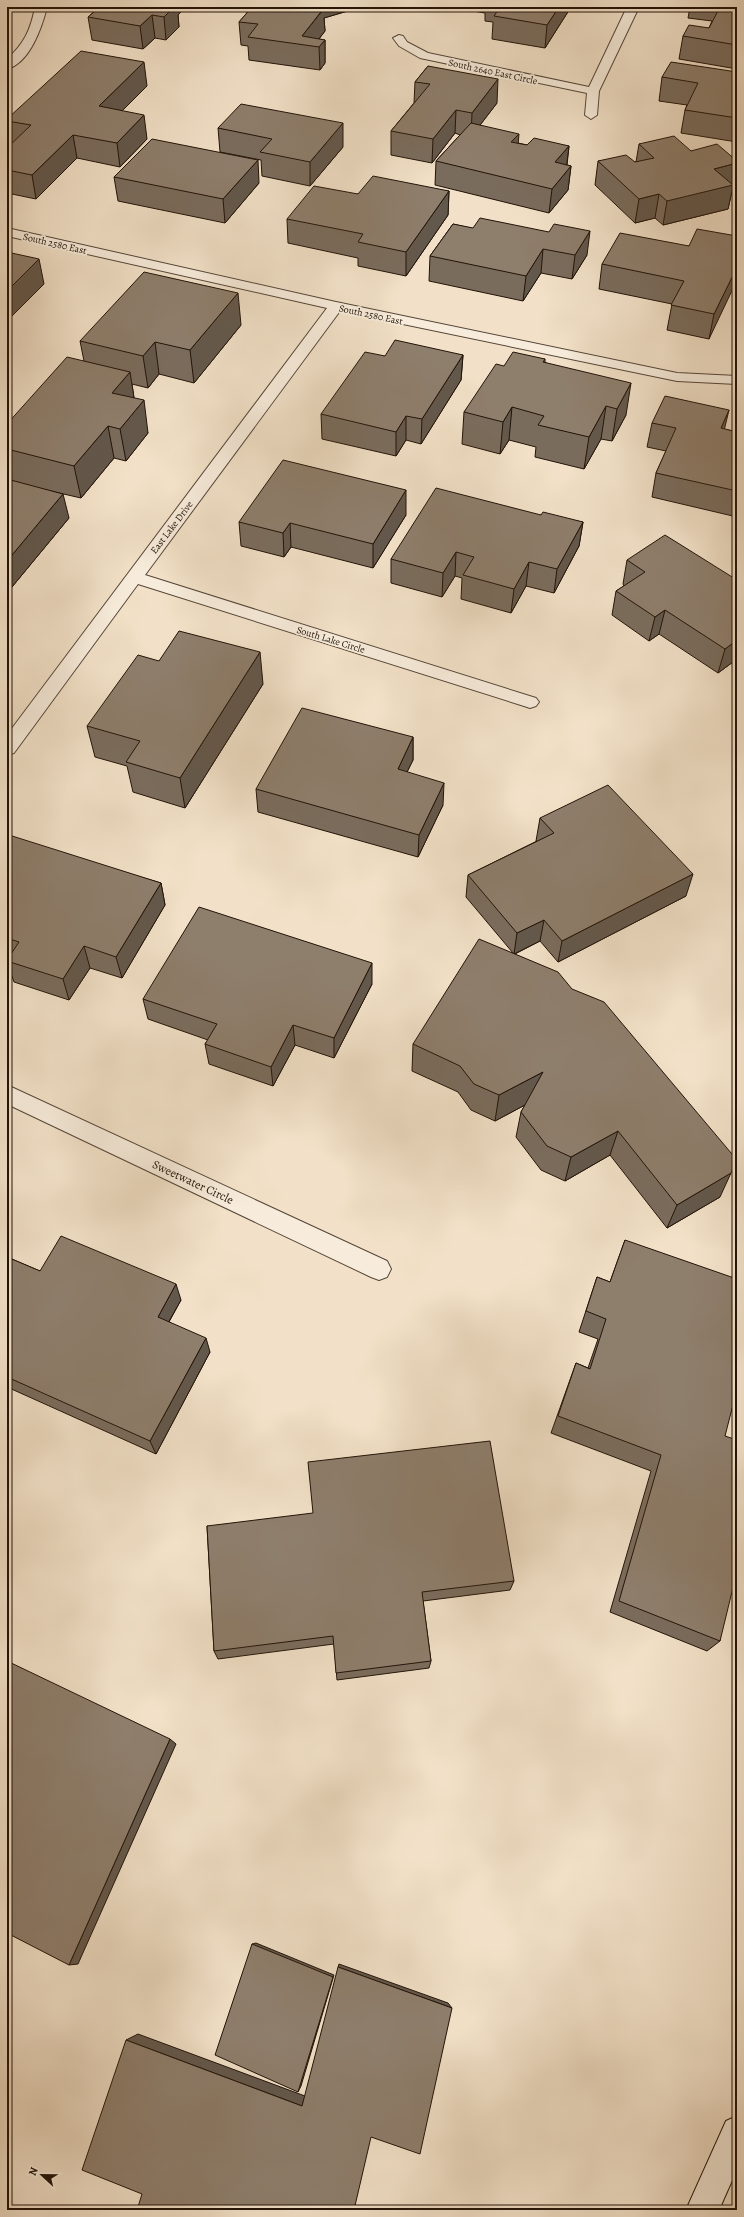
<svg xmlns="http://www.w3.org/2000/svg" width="744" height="2217" font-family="Alegreya,serif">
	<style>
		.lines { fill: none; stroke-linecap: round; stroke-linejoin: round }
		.minor-casing { stroke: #564638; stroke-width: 2 }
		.secondary-casing { stroke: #221308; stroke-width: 2 }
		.minor { fill: #f7ecdb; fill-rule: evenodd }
		.secondary { fill: #f7ecdb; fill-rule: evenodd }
		.wall { fill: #7a6c5d; stroke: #221308 }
		.shaded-wall { fill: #63584c; stroke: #221308 }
		.building { fill: #8e7e6c; stroke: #221308 }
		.labels { text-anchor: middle; stroke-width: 3.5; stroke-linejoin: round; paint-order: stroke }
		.far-street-label { font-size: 10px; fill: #221308; stroke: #f7ecdb }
		.street-label { font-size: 12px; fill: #221308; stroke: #f7ecdb }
	</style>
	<rect width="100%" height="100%" fill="#f2e1c8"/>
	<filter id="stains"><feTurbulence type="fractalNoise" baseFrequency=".005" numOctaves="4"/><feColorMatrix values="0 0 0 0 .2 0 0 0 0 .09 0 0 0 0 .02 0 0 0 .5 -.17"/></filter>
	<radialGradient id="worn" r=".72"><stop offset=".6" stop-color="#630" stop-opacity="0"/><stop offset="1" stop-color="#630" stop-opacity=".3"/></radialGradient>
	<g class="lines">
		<defs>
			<g id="minor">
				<path d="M35 7H47C42 27 30 63 7 69V59C24 44 31 29 35 7Z"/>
				<polygon points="627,7 639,7 599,91 597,115 591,119 585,115 587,93 420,58 399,46 393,38 399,35 403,36 407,42 428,53 589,87"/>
				<polygon points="7,228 336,302 677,373 737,376 737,384 677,381 340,311 145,575 536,698 539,702 536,706 530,708 524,706 138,584 14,753 7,755 7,735 327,308 7,236"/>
				<polygon points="7,1085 387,1261 391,1269 387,1277 379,1280 371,1277 7,1104"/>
			</g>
			<polygon id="secondary" points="737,2116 737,2169 719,2210 686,2210 726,2121"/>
		</defs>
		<!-- minor casing -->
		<use href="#minor" class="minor-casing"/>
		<!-- secondary casing -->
		<use href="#secondary" class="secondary-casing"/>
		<!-- minor -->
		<use href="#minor" class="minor"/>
		<!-- secondary -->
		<use href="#secondary" class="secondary"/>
	</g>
	<!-- wall -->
	<g class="wall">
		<polygon points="97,7 183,7 183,10 178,15 179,27 166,40 155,38 143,49 92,40 88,17 97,9"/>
		<polygon points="252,7 361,7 324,18 325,31 319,39 325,40 325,63 320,70 249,60 248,46 241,45 239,22"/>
		<polygon points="467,7 571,7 545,48 492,39 493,22 485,21 485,13 467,10"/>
		<polygon points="690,7 737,7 737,69 679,59 683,36 709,28 712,21 688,18"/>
		<polygon points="428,66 497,103 480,125 518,143 527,145 569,146 567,165 571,166 568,190 549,213 435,185 436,161 460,135 455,133 432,163 391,155 391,131 414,103 415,82"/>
		<polygon points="737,72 737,142 681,133 685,110 687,105 659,101 662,77"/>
		<polygon points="147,86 122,111 147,139 120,167 77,158 36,199 7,193 7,148 10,144 7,129 7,119"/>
		<polygon points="218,128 343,147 310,186 262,176 261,160 220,152"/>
		<polygon points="639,144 691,151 737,161 737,171 734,187 733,187 728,209 663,225 655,218 635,223 595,185 598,161 636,162"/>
		<polygon points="114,177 259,183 225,223 118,201"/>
		<polygon points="449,191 448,215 406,276 358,266 358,258 288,243 287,219 358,194"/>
		<polygon points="453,224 587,255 572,279 541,273 523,301 429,281 430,256"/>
		<polygon points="737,236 709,339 667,330 672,304 599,289 602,264"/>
		<polygon points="241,325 194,383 159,374 148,388 132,384 134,398 148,433 126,461 114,458 81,498 42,489 69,518 7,593 7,424 84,361 80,341"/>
		<polygon points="463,355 461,380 421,444 406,440 396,456 322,439 321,414 385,356"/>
		<polygon points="545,359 545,362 626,415 612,441 601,439 584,469 535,457 536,447 509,440 500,454 462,444 464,412 504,366"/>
		<polygon points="652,423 724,429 737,432 737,517 652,497 656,473 666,451 647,447"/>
		<polygon points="406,515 373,568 291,547 284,557 241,546 239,522"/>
		<polygon points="541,515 583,522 579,546 554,593 526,586 511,613 461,599 462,578 455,576 442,597 391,583 391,559"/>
		<polygon points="627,560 737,580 737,659 718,673 659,634 649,641 612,615 616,591 624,586 623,584"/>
		<polygon points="159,661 263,684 185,808 133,792 127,766 95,757 87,726"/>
		<polygon points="413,737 413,760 407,772 443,805 418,857 258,812 256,789"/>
		<polygon points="540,818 686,896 558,962 540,941 515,954 720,1197 667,1228 610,1155 565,1181 541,1170 516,1137 521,1112 525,1105 495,1121 471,1110 458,1092 412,1071 413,1044 513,953 466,897 468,875 537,841 536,841"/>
		<polygon points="7,838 161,883 165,905 122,978 90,968 69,1000 14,982 7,962 7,960 9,957 7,957"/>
		<polygon points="372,984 334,1058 295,1045 273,1086 209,1064 205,1044 208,1040 148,1019 143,999"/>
		<polygon points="625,1240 725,1436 720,1641 707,1651 610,1612 651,1471 551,1433 576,1363 588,1368 598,1339 579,1332 597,1277 610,1282"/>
		<polygon points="7,1257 40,1271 181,1300 169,1322 210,1352 156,1454 7,1387"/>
		<polygon points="207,1526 514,1581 510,1590 423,1601 431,1661 429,1668 337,1680 334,1644 218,1659 214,1651"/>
	</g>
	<!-- shaded-wall -->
	<g class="shaded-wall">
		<polygon points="166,7 183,7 183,10 178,15 179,27 166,40 164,17"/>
		<polygon points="322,7 361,7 324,18 325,31 313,46 302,36 322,11"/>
		<polygon points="559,7 571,7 545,48 547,25"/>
		<polygon points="152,15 155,38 143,49 140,26"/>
		<polygon points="325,40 325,63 320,70 319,47"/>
		<polygon points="144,62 147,86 103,130 99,106"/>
		<polygon points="498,79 497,103 471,137 472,113"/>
		<polygon points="456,110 455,133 432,163 433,139"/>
		<polygon points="144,115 147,139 120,167 117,143"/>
		<polygon points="343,123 343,147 310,186 310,162"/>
		<polygon points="519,134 517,157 511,142"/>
		<polygon points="73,135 77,158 36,199 32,175"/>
		<polygon points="569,146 566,170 555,162"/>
		<polygon points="258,160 259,183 225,223 223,199"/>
		<polygon points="737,163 737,171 734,187 733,187 728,209 663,225 667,201 714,169"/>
		<polygon points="571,166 568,190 549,213 552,189"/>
		<polygon points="449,191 448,215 406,276 406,252"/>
		<polygon points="659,194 655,218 635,223 639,199"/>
		<polygon points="590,231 587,255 572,279 575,255"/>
		<polygon points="543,249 541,273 523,301 526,276"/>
		<polygon points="39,259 44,284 7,321 7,291"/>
		<polygon points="737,267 737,280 709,339 714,314"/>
		<polygon points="238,293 241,325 194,383 190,350"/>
		<polygon points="155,342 159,374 148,388 143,356"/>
		<polygon points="463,355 461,380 421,444 422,419"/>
		<polygon points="130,372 135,404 112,393"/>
		<polygon points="631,383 626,415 612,441 617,409"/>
		<polygon points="144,400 148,433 126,461 120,429"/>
		<polygon points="606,406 601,439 584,469 589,437"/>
		<polygon points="512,407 509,440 500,454 503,422"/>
		<polygon points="729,410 723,435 721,428"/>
		<polygon points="406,416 406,440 396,456 396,432"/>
		<polygon points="108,426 114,458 81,498 74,466"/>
		<polygon points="406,490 406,515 373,568 373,544"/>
		<polygon points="63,494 69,518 7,593 7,561"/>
		<polygon points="583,522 579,546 554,593 557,569"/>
		<polygon points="290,523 291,547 284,557 283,533"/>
		<polygon points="456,552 455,576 442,597 443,573"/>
		<polygon points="529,562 526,586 511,613 514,589"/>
		<polygon points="665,610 659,634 649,641 655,617"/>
		<polygon points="737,640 737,659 718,673 725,649"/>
		<polygon points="260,652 263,684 185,808 180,778"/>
		<polygon points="413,737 413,760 397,792 398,769"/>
		<polygon points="444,783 443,805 418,857 419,835"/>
		<polygon points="693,874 686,896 558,962 562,941"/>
		<polygon points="161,883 165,905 122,978 116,957"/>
		<polygon points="544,920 540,941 514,954 517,933"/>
		<polygon points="84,946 90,968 69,1000 63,979"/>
		<polygon points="372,963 372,984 334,1058 334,1038"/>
		<polygon points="293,1025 295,1045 273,1086 271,1067"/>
		<polygon points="543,1072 538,1098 495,1121 499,1095"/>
		<polygon points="618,1131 610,1155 565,1181 571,1157"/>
		<polygon points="731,1173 720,1197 667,1228 677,1205"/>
		<polygon points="176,1284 181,1300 163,1332 158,1317"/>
		<polygon points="206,1338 210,1352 156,1454 150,1441"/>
		<polygon points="170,1739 176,1744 78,1964 69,1965"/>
		<polygon points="256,1943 334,1975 301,2086 298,2092 252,1944"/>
		<polygon points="339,1964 448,2003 452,2008 338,1967"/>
		<polygon points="138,2034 305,2096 302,2106 126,2040"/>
	</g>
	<!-- building -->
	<g class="building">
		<polygon points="100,7 174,7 164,17 152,15 140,26 88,17"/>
		<polygon points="252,7 318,7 324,8 302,36 325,40 319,47 248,37 258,24 239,22"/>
		<polygon points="500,7 559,7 547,25 494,16"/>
		<polygon points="720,7 731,7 737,8 737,45 683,36 689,25 709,28"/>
		<polygon points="81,51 144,62 99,106 144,115 117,143 73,135 32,175 7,170 7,148 31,125 7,121 7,119"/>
		<polygon points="671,62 737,72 737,118 685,110 698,83 662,77"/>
		<polygon points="428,66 498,79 472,113 456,110 433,139 391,131 430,84 415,82"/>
		<polygon points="241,104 343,123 310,162 260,152 272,139 218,128"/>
		<polygon points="471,123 519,134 511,142 527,145 534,138 569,146 555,162 571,166 552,189 436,161"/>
		<polygon points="674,136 691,151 717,144 737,161 737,163 714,169 733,185 667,201 659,194 639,199 598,161 626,155 635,162 654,158 639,144"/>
		<polygon points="152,139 258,160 223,199 114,177"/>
		<polygon points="373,176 449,191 406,252 358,242 363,234 287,219 314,186 358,194"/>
		<polygon points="480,218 549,232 554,224 590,231 575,255 543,249 526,276 430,256 453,224 473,228"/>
		<polygon points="697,229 737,236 737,267 714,314 671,305 684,281 602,264 620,233 689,246"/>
		<polygon points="7,252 39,259 7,291"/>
		<polygon points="144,272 238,293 190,350 155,342 143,356 80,341"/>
		<polygon points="395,340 463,355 422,419 406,416 396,432 321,414 365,352 385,356"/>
		<polygon points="513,352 545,359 543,362 631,383 617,409 606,406 589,437 538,425 544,416 512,407 503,422 464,412 496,364 504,366"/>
		<polygon points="67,357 130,372 112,393 144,400 120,429 108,426 74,466 7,449 7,424"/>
		<polygon points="665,396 729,410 721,428 737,432 737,491 656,473 676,428 652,423"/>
		<polygon points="283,460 406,490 373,544 290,523 283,533 239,522"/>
		<polygon points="7,479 63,494 7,561"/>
		<polygon points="436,488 541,515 543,512 583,522 557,569 529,562 514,589 463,575 474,557 456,552 443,573 391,559"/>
		<polygon points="665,535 737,580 737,640 725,649 665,610 655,617 616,591 645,572 627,560"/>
		<polygon points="179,631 260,652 180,778 126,762 140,741 87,726 138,655 159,661"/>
		<polygon points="302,708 413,737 398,769 444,783 419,835 256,789"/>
		<polygon points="608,785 693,874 562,941 544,920 517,933 468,875 554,833 540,818"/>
		<polygon points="9,835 161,883 116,957 84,946 63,979 7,961 7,960 19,942 7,938 7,838"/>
		<polygon points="199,907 372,963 334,1038 293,1025 271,1067 205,1044 217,1024 143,999"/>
		<polygon points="479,939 558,972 572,989 604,1002 737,1160 731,1173 677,1205 618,1131 571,1157 547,1146 521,1112 543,1072 499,1095 474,1084 460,1066 413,1044"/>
		<polygon points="61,1236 176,1284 158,1317 206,1338 150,1441 7,1377 7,1257 40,1271"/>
		<polygon points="625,1240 737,1279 737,1389 725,1436 737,1440 737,1571 720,1641 619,1601 661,1455 558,1416 576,1363 590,1369 606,1319 586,1311 597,1277 610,1282"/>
		<polygon points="490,1441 514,1581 422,1592 431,1661 336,1673 333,1636 214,1651 207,1526 313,1513 308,1462"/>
		<polygon points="7,1661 170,1739 69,1965 7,1933"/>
		<polygon points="252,1944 333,1977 298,2092 215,2055"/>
		<polygon points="338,1967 452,2008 420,2154 371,2137 354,2210 137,2210 142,2194 82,2170 126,2040 302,2106"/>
	</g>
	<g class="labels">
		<!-- far-street labels -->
		<g class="far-street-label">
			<text transform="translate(493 71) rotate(12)" y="4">South 2640 East Circle</text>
			<text transform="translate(55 243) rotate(13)" y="4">South 2580 East</text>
			<text transform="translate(371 314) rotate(12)" y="4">South 2580 East</text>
			<text transform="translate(171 527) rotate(-53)" y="4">East Lake Drive</text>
			<text transform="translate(331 639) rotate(17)" y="4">South Lake Circle</text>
		</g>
		<!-- street labels -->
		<g class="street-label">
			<text transform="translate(193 1182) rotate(25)" y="4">Sweetwater Circle</text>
		</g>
	</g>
	<!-- margin -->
	<rect width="744" height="2217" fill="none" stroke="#f2e1c8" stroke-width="24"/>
	<rect x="8" y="8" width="728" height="2201" fill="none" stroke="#221308" stroke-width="2"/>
	<rect x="12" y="12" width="720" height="2193" fill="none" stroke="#221308"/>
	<!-- north arrow -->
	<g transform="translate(42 2175) rotate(292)" stroke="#f7ecdb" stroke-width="3" paint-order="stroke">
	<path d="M0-3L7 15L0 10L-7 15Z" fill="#221308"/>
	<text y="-6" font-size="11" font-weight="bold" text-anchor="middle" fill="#221308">N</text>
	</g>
	<rect width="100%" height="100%" filter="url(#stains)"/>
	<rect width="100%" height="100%" fill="url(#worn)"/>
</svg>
